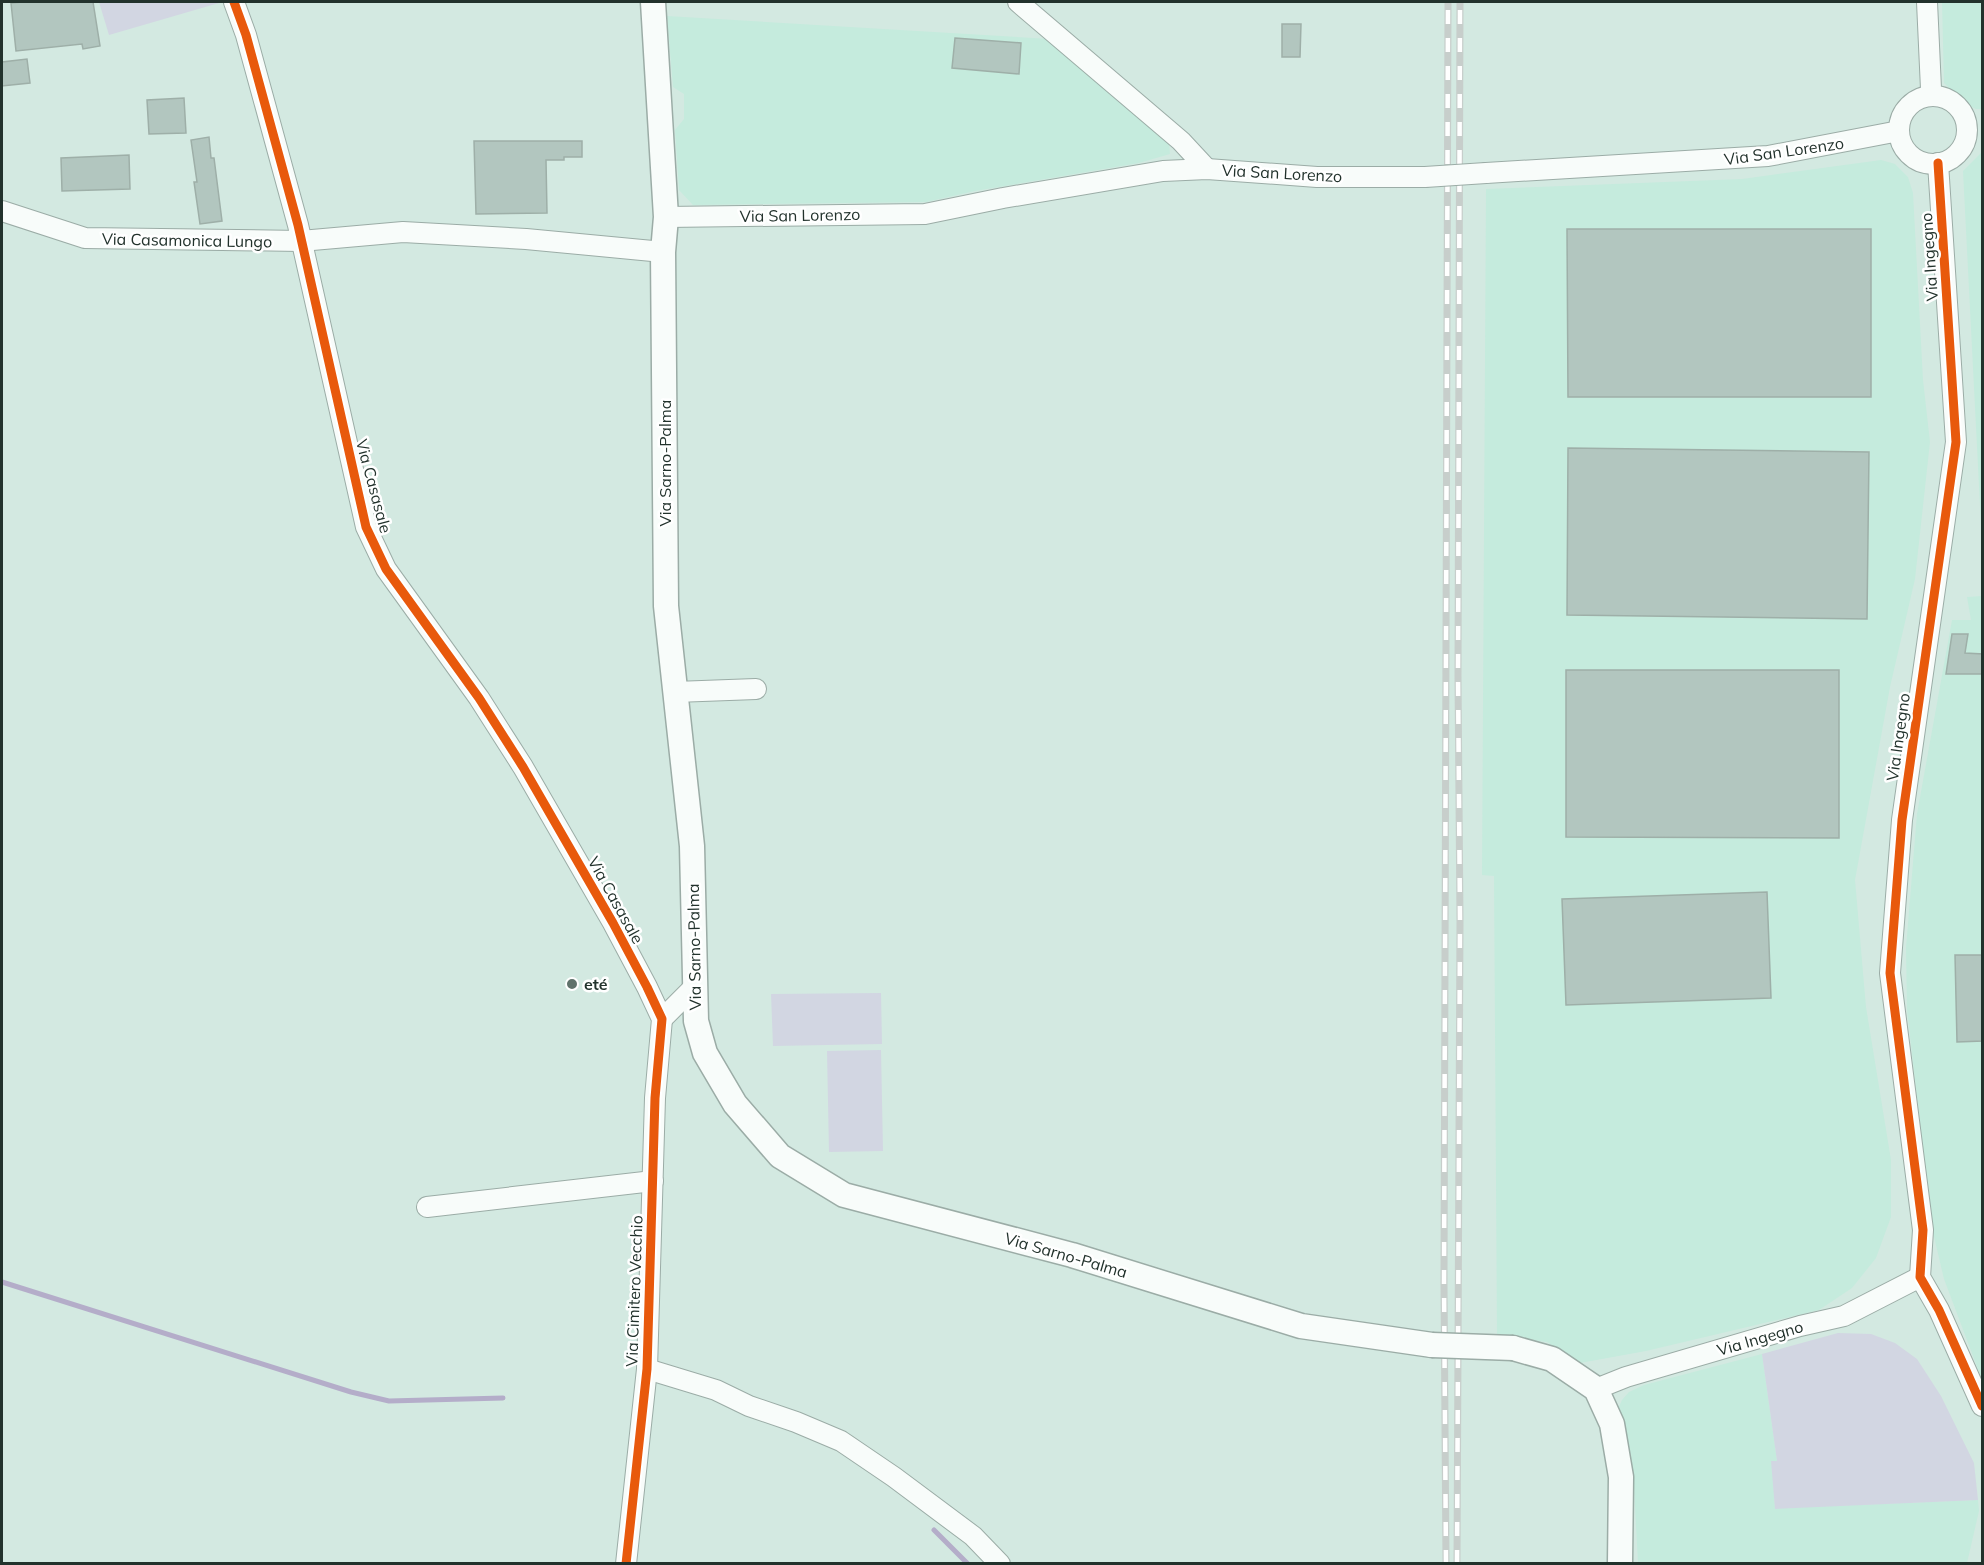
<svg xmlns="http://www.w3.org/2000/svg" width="1984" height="1565" font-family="Mulish,sans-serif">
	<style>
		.built { fill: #c5ebdd }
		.green { fill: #d2d6e2 }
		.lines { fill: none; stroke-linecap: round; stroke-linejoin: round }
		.stream { stroke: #b4adc9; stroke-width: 5 }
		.building { fill: #b2c6bf; stroke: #9eafa8; stroke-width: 1.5 }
		.minor-casing { stroke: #9baca6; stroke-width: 22 }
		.major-casing { stroke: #9baca6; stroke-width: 27 }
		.minor { stroke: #f8fcfa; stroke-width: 20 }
		.major { stroke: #f8fcfa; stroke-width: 24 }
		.rail-casing { stroke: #c7cecb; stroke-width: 7 }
		.rail { stroke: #fff; stroke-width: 4.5; stroke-dasharray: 14; stroke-linecap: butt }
		.minor-bridge-casing { stroke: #9baca6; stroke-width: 22; stroke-linecap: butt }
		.major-bridge-casing { stroke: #9baca6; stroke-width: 27; stroke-linecap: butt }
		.minor-bridge { stroke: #f8fcfa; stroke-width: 20 }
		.major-bridge { stroke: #f8fcfa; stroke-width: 24 }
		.cycleway-casing { stroke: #fff; stroke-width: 13 }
		.cycleway { stroke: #e8590c; stroke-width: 9 }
		.poi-dot { fill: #60726b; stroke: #fff; stroke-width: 2 }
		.labels { text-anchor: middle; stroke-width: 5; stroke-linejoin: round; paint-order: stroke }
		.street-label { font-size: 16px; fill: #22322c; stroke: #fff }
		.poi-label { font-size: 16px; font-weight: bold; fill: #22322c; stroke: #fff; text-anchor: start }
	</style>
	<rect width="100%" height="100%" fill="#d3e9e1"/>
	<!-- built -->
	<g class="built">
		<polygon points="1942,2 1982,2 1982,109 1976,109 1966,104 1944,83"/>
		<polygon points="667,16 1050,39 1169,142 1170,154 1139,163 975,191 926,202 693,205 679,190 675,130 684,119 684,94 673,87"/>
		<polygon points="1982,152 1982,545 1963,171"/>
		<polygon points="1881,160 1895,164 1908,177 1913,193 1923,380 1930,442 1915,579 1890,687 1855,880 1866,1007 1891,1160 1891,1217 1876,1258 1852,1288 1819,1310 1646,1351 1580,1363 1547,1342 1497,1336 1494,876 1482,875 1486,189 1742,179"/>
		<polygon points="1982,596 1982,1380 1944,1279 1932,1228 1907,1010 1906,948 1917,814 1952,620 1971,620 1967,597"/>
		<polygon points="1762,1354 1777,1461 1772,1461 1775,1508 1978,1500 1979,1511 1967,1563 1638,1563 1633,1468 1623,1419 1618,1409 1622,1400 1629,1392 1644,1385"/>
	</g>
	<!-- green -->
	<g class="green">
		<polygon points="99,2 218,2 219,3 109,35"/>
		<polygon points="881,993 882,1044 773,1046 771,994"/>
		<polygon points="881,1050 883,1151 829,1152 827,1051"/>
		<polygon points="1838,1333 1871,1334 1895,1343 1917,1359 1941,1396 1974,1463 1978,1500 1775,1509 1771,1461 1777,1461 1762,1354"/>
	</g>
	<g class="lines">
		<!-- stream -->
		<g class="stream">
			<polyline points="2,1282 351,1392 389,1401 503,1398"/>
			<polyline points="934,1530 968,1564"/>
		</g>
	</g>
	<!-- building -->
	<g class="building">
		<polygon points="23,2 93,2 100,46 83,49 82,44 16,51 11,3"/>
		<polygon points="1282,24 1301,24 1300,57 1282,57"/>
		<polygon points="955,38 1021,43 1019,74 952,68"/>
		<polygon points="27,59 30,83 2,86 2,62"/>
		<polygon points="184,98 186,133 149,134 147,100"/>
		<polygon points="209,137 211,158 214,158 222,221 200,224 194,182 197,182 191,140"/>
		<polygon points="474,141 582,141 582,157 564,157 564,160 546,160 547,213 476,214"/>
		<polygon points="129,155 130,189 62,191 61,158"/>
		<polygon points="1567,229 1871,229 1871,397 1568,397"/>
		<polygon points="1568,448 1869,452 1867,619 1567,615"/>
		<polygon points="1952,634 1968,634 1965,653 1983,654 1983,674 1946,674"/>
		<polygon points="1566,670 1839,670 1839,838 1566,837"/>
		<polygon points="1767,892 1771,998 1566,1005 1562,899"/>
		<polygon points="1955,955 1983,955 1983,1041 1957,1042"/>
	</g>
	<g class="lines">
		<defs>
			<g id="minor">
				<polyline points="234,2 246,35 298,225 366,527 386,569 479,698 523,767 613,923 647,987 662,1019 655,1098 647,1369 626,1564"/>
				<polyline points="1018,2 1181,141 1207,169"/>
				<polyline points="1927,2 1931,89 1929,96"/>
				<circle cx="1933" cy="130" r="34"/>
				<polyline points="1938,163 1956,442 1902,820 1890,973 1923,1230 1920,1277 1939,1310 1982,1406"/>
				<polyline points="1486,173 1768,156 1899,131"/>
				<polyline points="2,211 85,238 301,241 403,232 526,239 663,252"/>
				<polyline points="666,217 925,214 1003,198 1163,171 1207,169 1317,177 1425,177"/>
				<polyline points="675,692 756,689"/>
				<polyline points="662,1019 695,986"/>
				<polyline points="427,1207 653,1181"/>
				<polyline points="647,1369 716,1390 749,1406 796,1422 841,1441 894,1477 973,1536 1000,1564"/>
				<polyline points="1596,1389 1626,1377 1800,1326 1844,1316 1920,1277"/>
			</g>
			<g id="major">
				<polyline points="653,2 666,217 663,252 666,606 692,846 696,1021 705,1053 735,1104 780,1156 844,1195 1072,1255 1301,1326 1432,1345"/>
				<polyline points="1513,1348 1552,1359 1596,1389 1612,1424 1621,1477 1620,1564"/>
			</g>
		</defs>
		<!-- minor casing -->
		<use href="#minor" class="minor-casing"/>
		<!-- major casing -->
		<use href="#major" class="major-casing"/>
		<!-- minor -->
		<use href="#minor" class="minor"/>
		<!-- major -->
		<use href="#major" class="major"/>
		<defs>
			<g id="rail">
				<polyline points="1446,1564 1444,1283 1448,2"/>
				<polyline points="1457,1564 1460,921 1458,676 1460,2"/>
			</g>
		</defs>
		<!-- rail casing -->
		<use href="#rail" class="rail-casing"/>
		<!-- rail -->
		<use href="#rail" class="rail"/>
		<defs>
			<polyline id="minor-bridge" points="1425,177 1486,173"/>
			<polyline id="major-bridge" points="1432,1345 1513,1348"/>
		</defs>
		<!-- minor-bridge casing -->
		<use href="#minor-bridge" class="minor-bridge-casing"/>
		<!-- major-bridge casing -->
		<use href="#major-bridge" class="major-bridge-casing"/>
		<!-- minor-bridge -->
		<use href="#minor-bridge" class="minor-bridge"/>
		<!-- major-bridge -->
		<use href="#major-bridge" class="major-bridge"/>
		<defs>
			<g id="cycleway">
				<polyline points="234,2 246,35 298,225 366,527 386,569 479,698 523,767 613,923 647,987 662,1019 655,1098 647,1369 626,1564"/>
				<polyline points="1938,163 1956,442 1902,820 1890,973 1923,1230 1920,1277 1939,1310 1982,1406"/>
			</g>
		</defs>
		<!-- cycleway casing -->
		<use href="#cycleway" class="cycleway-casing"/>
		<!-- cycleway -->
		<use href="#cycleway" class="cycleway"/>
	</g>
	<!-- markers -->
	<circle class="poi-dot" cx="572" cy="984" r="6"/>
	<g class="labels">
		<!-- street labels -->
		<g class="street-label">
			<text transform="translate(1784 151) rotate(-8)" y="6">Via San Lorenzo</text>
			<text transform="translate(1282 173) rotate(3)" y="6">Via San Lorenzo</text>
			<text transform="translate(800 215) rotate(-1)" y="6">Via San Lorenzo</text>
			<text transform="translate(187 240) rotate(1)" y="6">Via Casamonica Lungo</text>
			<text transform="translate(1929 257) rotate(-94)" y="6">Via Ingegno</text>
			<text transform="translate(665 463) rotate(-90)" y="6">Via Sarno-Palma</text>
			<text transform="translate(374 486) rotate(75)" y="6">Via Casasale</text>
			<text transform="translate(1898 737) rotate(-82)" y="6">Via Ingegno</text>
			<text transform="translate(616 900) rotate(61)" y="6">Via Casasale</text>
			<text transform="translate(694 947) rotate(-91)" y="6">Via Sarno-Palma</text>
			<text transform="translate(1066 1255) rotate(16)" y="6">Via Sarno-Palma</text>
			<text transform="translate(634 1291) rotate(-88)" y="6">Via Cimitero Vecchio</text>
			<text transform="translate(1760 1338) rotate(-16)" y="6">Via Ingegno</text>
		</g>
		<!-- poi labels -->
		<g class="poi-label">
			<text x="584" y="990">eté</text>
		</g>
	</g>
	<!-- border -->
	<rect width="1984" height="1565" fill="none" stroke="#22322c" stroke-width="6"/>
</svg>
